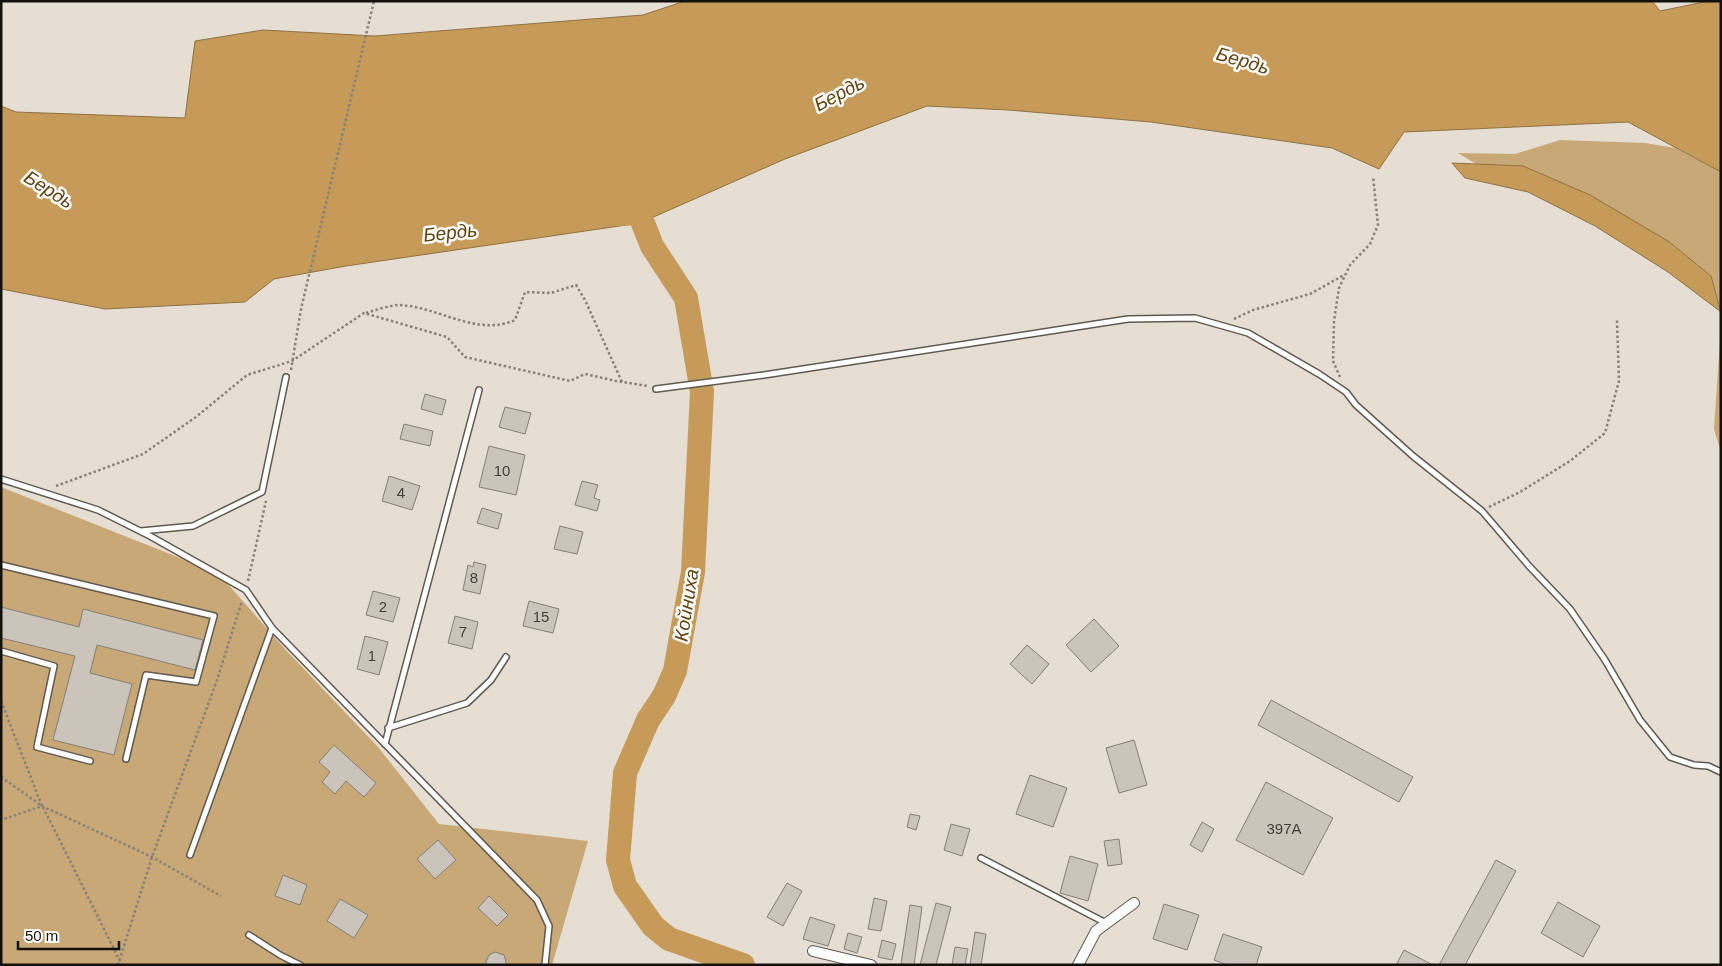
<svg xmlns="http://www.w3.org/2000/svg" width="1722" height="966" font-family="Arial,sans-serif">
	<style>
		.green { fill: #c9a877 }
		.water { fill: #c69a58; stroke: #907142 }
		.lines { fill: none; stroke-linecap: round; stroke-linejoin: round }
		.river { stroke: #c69a58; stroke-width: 24 }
		.building { fill: #cbc4ba; stroke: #857e75 }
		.service-casing { stroke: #605950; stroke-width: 8 }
		.minor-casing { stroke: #605950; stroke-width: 12 }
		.path { stroke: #868179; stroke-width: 2.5; stroke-dasharray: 2.5 2.5; stroke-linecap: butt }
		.service { stroke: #fff; stroke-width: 5 }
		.minor { stroke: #fff; stroke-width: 10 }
		.labels { text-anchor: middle; stroke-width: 5; stroke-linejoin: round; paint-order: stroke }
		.number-label { font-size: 15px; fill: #413e38 }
		.water-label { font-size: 19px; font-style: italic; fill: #61430f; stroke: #fff }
	</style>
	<rect width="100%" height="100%" fill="#e6ded3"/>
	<!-- green -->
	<g class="green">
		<polygon points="1560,140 1645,143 1675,148 1721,172 1721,309 1711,276 1668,241 1523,166 1478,165 1458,153 1515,154"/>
		<polygon points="1721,327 1721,452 1714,429"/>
		<polygon points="1,487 218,573 285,649 378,747 439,824 588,841 552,965 1,965"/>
	</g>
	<!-- water -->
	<g class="water">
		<polygon points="685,1 1652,1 1660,11 1709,1 1721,1 1721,172 1628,122 1404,132 1379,169 1332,148 1151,122 1008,110 927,106 785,159 640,223 346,266 274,279 245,302 105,309 1,289 1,106 16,112 185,118 195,41 263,30 375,36 643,15"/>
		<polygon points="1452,163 1523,166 1590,195 1668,241 1711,276 1721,312 1668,272 1595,226 1528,192 1465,178"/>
	</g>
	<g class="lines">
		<!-- river -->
		<polyline class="river" points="618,214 639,213 652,246 686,298 702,392 693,572 684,621 675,671 664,696 648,720 625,773 618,860 625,886 653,926 669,939 743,965"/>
	</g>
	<!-- building -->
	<g class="building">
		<polygon points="425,394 446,400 442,415 421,409"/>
		<polygon points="505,407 531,413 525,434 499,427"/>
		<polygon points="404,424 433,431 430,446 400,439"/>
		<polygon points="489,446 525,455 516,495 479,487"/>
		<polygon points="389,476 420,486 412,510 382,501"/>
		<polygon points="582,481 598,485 594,498 600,500 597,511 575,505"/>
		<polygon points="482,508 502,514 498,529 477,523"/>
		<polygon points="560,526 583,532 577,554 554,549"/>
		<polygon points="474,562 486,565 480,594 463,590 468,565 473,567"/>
		<polygon points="373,591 400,598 393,622 366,615"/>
		<polygon points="529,601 559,609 553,633 523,626"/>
		<polygon points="1,607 79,627 83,609 203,640 195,670 97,645 90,673 132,684 114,755 53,740 75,656 1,638"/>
		<polygon points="455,616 478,622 472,649 448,643"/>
		<polygon points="1094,619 1119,646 1091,672 1066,645"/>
		<polygon points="365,636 388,642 379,675 357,669"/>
		<polygon points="1027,645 1049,664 1032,684 1010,664"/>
		<polygon points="1271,700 1413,777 1399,802 1258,725"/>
		<polygon points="1134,740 1147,785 1119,793 1106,748"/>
		<polygon points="334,745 376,783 364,797 346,781 335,794 322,782 330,772 319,762"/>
		<polygon points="1030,775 1067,788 1053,827 1016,814"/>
		<polygon points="1266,782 1333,818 1303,875 1236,840"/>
		<polygon points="910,814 920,816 916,830 907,827"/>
		<polygon points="1202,822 1214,829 1202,852 1190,845"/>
		<polygon points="951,824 970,829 962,856 944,850"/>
		<polygon points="1119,839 1122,864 1108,866 1104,841"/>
		<polygon points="438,840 456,860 435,879 417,859"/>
		<polygon points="1070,856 1098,864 1088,901 1060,893"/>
		<polygon points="1496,860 1516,871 1465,965 1439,965"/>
		<polygon points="283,875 307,885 300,905 275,896"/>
		<polygon points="787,883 802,891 783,926 767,917"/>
		<polygon points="489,896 508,915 497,926 478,908"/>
		<polygon points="874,898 887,901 881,931 868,929"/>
		<polygon points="340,899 368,915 354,938 327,921"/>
		<polygon points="1558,902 1600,926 1583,957 1541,933"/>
		<polygon points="936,903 951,907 936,965 920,965"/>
		<polygon points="1164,904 1199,915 1187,950 1153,939"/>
		<polygon points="910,905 922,907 914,965 901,964"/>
		<polygon points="810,917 835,925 828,946 803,939"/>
		<polygon points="975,932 986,934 981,965 970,965"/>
		<polygon points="848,933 862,937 857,953 844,949"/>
		<polygon points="1223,934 1262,947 1256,965 1227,965 1214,960"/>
		<polygon points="882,940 896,944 892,960 878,957"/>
		<polygon points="955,947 968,949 965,965 952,965"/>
		<polygon points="1404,950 1431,964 1431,965 1396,965"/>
		<polygon points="495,952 504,955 507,965 485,965 489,955"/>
	</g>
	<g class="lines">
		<defs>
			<g id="service">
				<polyline points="656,389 764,375 1128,319 1195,318 1248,333 1319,374 1346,392 1356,405 1413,456 1482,511 1529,566 1570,609 1605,660 1640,720 1670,757 1694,765 1708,766 1721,772"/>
				<polyline points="1,479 98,510 150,536 246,590 272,628 537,900 549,926 545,965"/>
				<polyline points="141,531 193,526 262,492 286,377"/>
				<polyline points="1,565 214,616 196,682 146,675 126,759"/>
				<polyline points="1,651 54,666 37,747 90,761"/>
				<polyline points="388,728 467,703 491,680 506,657"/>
				<polyline points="385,744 479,390"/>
				<polyline points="190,855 272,628"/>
				<polyline points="981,858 1106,923"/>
				<polyline points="249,935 280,955 300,965"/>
			</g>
			<g id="minor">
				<polyline points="813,951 871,965"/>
				<polyline points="1078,965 1096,931 1134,903"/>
			</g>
		</defs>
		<!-- service casing -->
		<use href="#service" class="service-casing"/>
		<!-- minor casing -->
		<use href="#minor" class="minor-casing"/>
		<!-- path -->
		<g class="path">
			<path d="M366 313C376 310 390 305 400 305 439 307 477 337 515 320L525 292 551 293 576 285 585 300 622 382"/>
			<polyline points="1234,319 1253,310 1310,294 1344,275"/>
			<polyline points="291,370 301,309 374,1"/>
			<polyline points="1340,377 1333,361 1334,321 1339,288 1350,265 1370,244 1378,225 1373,176"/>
			<polyline points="56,486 143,454 196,417 247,375 292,361 364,313 447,337 465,357 570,381 585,374 616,381 648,386"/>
			<polyline points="1489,507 1520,492 1570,461 1605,433 1619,381 1617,320"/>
			<polyline points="248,581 266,501"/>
			<polyline points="1,701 42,806 1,820"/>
			<polyline points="1,777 42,806 152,857 221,896"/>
			<polyline points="43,807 122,965"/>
			<polyline points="118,965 152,857 216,683 242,601"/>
		</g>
		<!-- service -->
		<use href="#service" class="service"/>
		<!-- minor -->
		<use href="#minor" class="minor"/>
	</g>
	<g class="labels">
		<!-- number labels -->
		<g class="number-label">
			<text x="502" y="476">10</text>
			<text x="401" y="498">4</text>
			<text x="474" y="583">8</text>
			<text x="383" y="612">2</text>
			<text x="541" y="622">15</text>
			<text x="463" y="637">7</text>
			<text x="372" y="661">1</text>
			<text x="1284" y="834">397А</text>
		</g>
		<!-- water labels -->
		<g class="water-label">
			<text transform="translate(1243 60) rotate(16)" y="7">Бердь</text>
			<text transform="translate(839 93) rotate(-28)" y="7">Бердь</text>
			<text transform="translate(49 189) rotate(32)" y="7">Бердь</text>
			<text transform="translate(450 232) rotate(-6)" y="7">Бердь</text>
			<text transform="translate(686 605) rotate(-81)" y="7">Койниха</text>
		</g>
	</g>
	<!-- border -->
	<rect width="1722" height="966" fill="none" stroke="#13110d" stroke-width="5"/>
	<!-- scale -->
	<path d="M18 941v8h101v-8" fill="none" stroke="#13110d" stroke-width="2.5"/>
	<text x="25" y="941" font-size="15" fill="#13110d" stroke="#ffffff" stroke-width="4" paint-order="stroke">50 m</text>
</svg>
